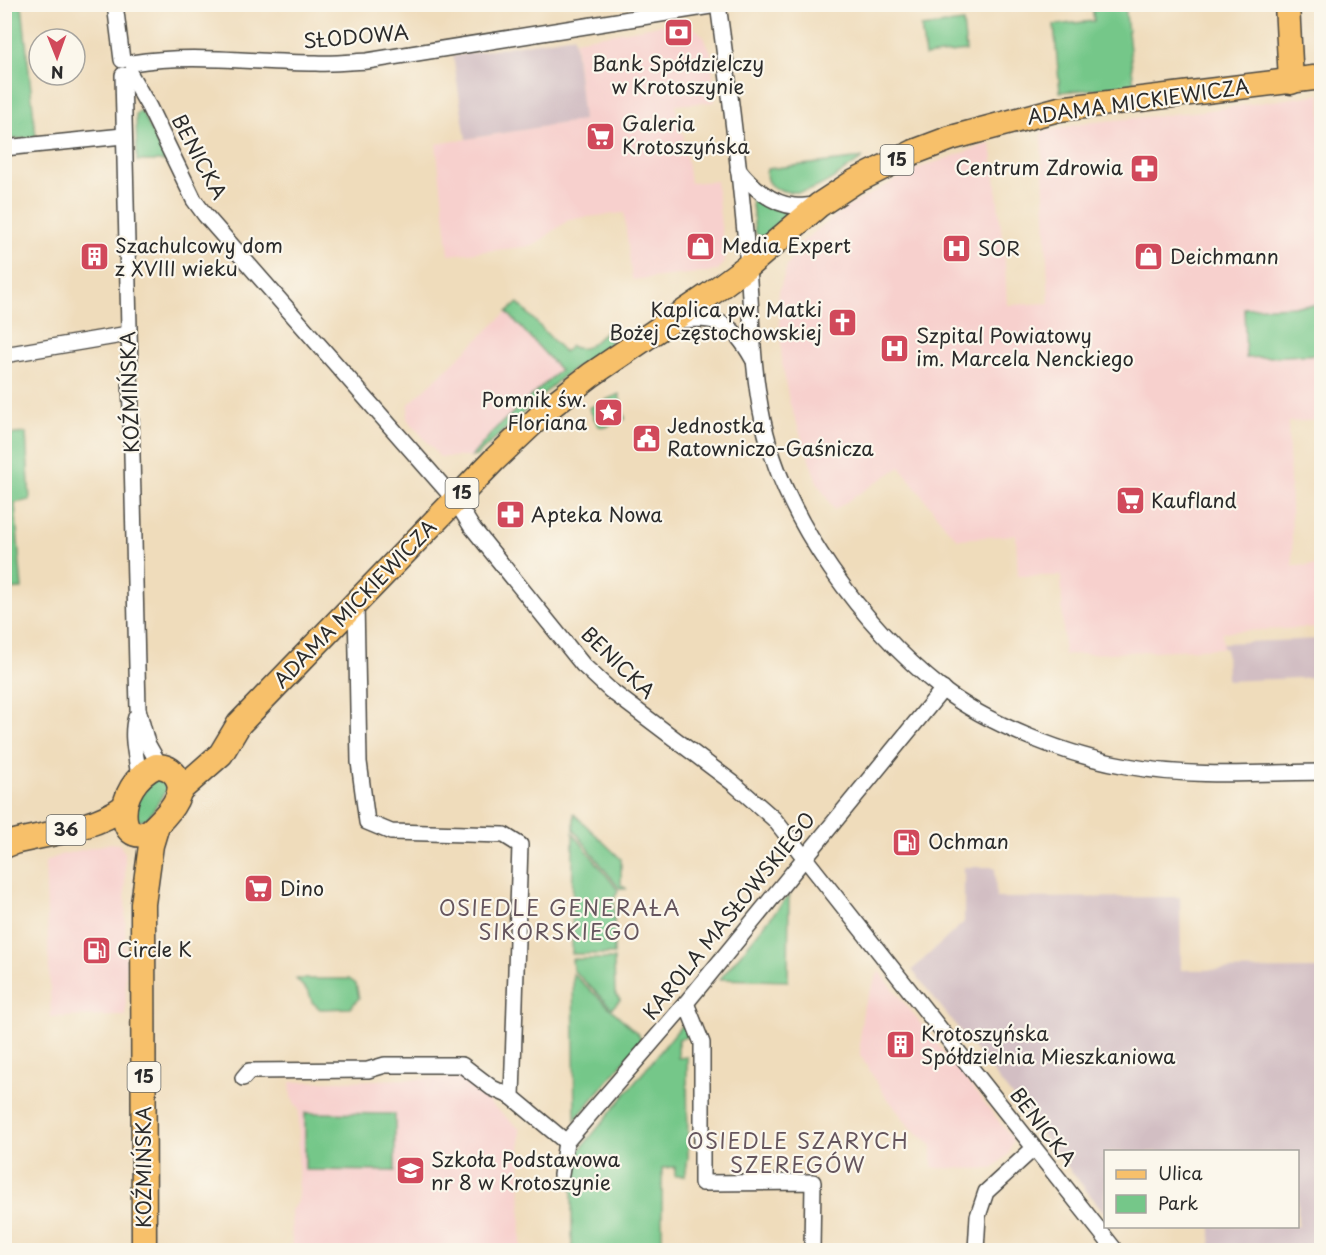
<svg xmlns="http://www.w3.org/2000/svg" width="1326" height="1255" font-family="'Playpen Sans',sans-serif">
	<style>
		.built { fill: #f7d0cd }
		.industrial { fill: #d2bec3 }
		.green { fill: #75c789; stroke: #50795a; stroke-width: 1.5 }
		.lines { fill: none; stroke-linecap: round; stroke-linejoin: round }
		.street-casing { stroke: #484641; stroke-width: 18 }
		.primary-casing { stroke: #484641; stroke-width: 27 }
		.street { stroke: #fff; stroke-width: 15 }
		.primary { stroke: #f7c06b; stroke-width: 24 }
		.labels { text-anchor: middle; stroke-width: 4.5; stroke-linejoin: round; paint-order: stroke }
		.shield { fill: #fbf7ec; stroke: #696865; stroke-width: 1.5 }
		.shield-label { font-size: 18px; font-weight: bold; fill: #2b2b2b }
		.street-label { font-size: 20px; fill: #2b2b2b; stroke: #fbf7ec }
		.poi-label { font-size: 20px; fill: #2b2b2b; stroke: #fbf7ec; text-anchor: start }
		.neighbourhood-label { font-size: 21px; letter-spacing: 1.5px; fill: #66565e; stroke: #fbf7ec }
	</style>
	<rect width="100%" height="100%" fill="#fbf7ec"/>
	<filter id="ink" filterUnits="userSpaceOnUse"><feTurbulence type="fractalNoise" baseFrequency=".0167" numOctaves="2"/><feDisplacementMap in="SourceGraphic" scale="12" xChannelSelector="R" yChannelSelector="G"/><feConvolveMatrix kernelMatrix="1 2 1 2 8 2 1 2 1" color-interpolation-filters="sRGB"/></filter>
	<filter id="wash" filterUnits="userSpaceOnUse"><feTurbulence type="fractalNoise" baseFrequency=".008" numOctaves="4" result="noise"/><feDisplacementMap in="SourceGraphic" scale="24" xChannelSelector="R" yChannelSelector="G"/><feGaussianBlur stdDeviation="1.35" result="paint"/><feColorMatrix in="noise" values="0 0 0 0 0 0 0 0 0 0 0 0 0 0 0 0 0 1.4 0 .05"/><feComposite in="paint" operator="in"/></filter>
	<g filter="url(#wash)">
		<rect width="100%" height="100%" fill="#efdcbb"/>
		<!-- built -->
		<g class="built">
			<polygon points="672,23 686,25 698,31 704,37 711,52 715,102 676,105 677,121 680,122 681,133 683,133 690,183 716,181 725,262 717,271 632,280 624,213 570,219 533,246 449,255 436,144 583,120 575,40"/>
			<polygon points="1321,94 1321,420 1288,422 1293,566 1321,565 1321,627 1222,632 1223,648 1064,655 1061,576 1018,576 1016,535 958,539 946,527 900,467 834,510 817,482 789,401 782,362 778,295 787,266 800,243 846,208 913,170 991,143 1005,262 1007,305 1049,303 1041,132 1085,123 1203,111"/>
			<polygon points="507,312 560,370 496,428 471,457 440,457 407,419 409,404"/>
			<polygon points="111,843 119,844 125,853 126,1016 51,1017 45,862 60,855"/>
			<polygon points="879,971 1013,1139 1009,1154 992,1169 932,1168 932,1146 909,1126 884,1094 860,1055 860,1031 864,1005"/>
			<polygon points="460,1078 520,1129 521,1250 292,1250 291,1210 298,1201 299,1110 291,1097 290,1082"/>
		</g>
		<!-- industrial -->
		<g class="industrial">
			<polygon points="574,36 583,120 466,139 453,56"/>
			<polygon points="1321,639 1321,677 1227,681 1226,649 1223,648 1223,643"/>
			<polygon points="964,867 995,867 996,898 1180,897 1181,970 1321,969 1321,1250 1211,1250 1211,1227 1298,1226 1298,1152 1106,1152 1105,1214 912,970 964,922"/>
		</g>
		<!-- green -->
		<g class="green">
			<polygon points="5,5 22,5 36,137 5,140"/>
			<polygon points="1092,5 1125,5 1134,86 1060,92 1054,25 1094,21"/>
			<polygon points="963,22 966,51 925,56 921,27"/>
			<polygon points="140,111 142,112 166,161 137,161 136,115"/>
			<path d="M863 158C837 175 808 203 775 188 767 184 765 177 767 169Z"/>
			<polygon points="751,194 753,194 794,212 765,236 759,236 755,232"/>
			<path d="M518 303 564 352 571 346C587 355 599 337 610 327L613 330 610 343 561 378 476 456 471 457 496 428 560 370 507 312Z"/>
			<polygon points="1321,305 1321,354 1246,358 1244,308"/>
			<polygon points="619,394 625,419 606,427 598,426 589,408 601,402 605,408 605,413 609,415 611,412 607,407 606,400"/>
			<polygon points="26,433 30,500 15,503 22,589 5,590 5,435"/>
			<polygon points="152,779 163,781 167,789 148,818 136,822 134,804"/>
			<polygon points="574,814 621,859 621,885 627,889 619,888 574,830"/>
			<polygon points="573,833 618,890 614,899 614,954 572,954"/>
			<polygon points="789,895 788,981 720,979"/>
			<polygon points="572,959 614,959 615,993 620,1000 612,1008 573,970"/>
			<polygon points="573,974 639,1035 641,1041 575,1120"/>
			<polygon points="296,979 349,979 356,984 359,998 350,1008 320,1009 312,1002 309,993"/>
			<polygon points="682,1025 688,1028 692,1036 678,1039 678,1058 687,1057 688,1159 685,1176 675,1176 675,1167 662,1168 662,1250 572,1250 572,1169 578,1152"/>
			<polygon points="305,1113 395,1114 395,1171 305,1170"/>
		</g>
	</g>
	<g filter="url(#ink)">
		<g class="lines">
			<defs>
				<g id="street">
					<polyline points="115,4 122,60"/>
					<path d="M718 4C730 92 741 179 748 267 752 318 752 371 763 421 784 521 864 627 942 689 989 725 1069 756 1127 766 1190 778 1257 773 1322 772"/>
					<path d="M132 63C193 53 255 63 316 63 333 64 350 62 367 61L723 4"/>
					<polyline points="130,74 149,107 194,200 205,215 455,500 471,526 583,665 610,690 733,783 774,819 1115,1250"/>
					<polyline points="123,75 138,709 147,743 160,766"/>
					<polyline points="4,148 123,136"/>
					<path d="M738 169C751 186 772 204 794 206 801 207 810 205 818 205"/>
					<path d="M675 320C718 317 731 320 753 359"/>
					<polyline points="4,355 128,334"/>
					<polyline points="356,602 359,762 367,822 391,832 504,835 520,845 512,1097 566,1142"/>
					<path d="M136 717C130 736 137 758 139 777"/>
					<polyline points="686,1003 702,1043 702,1183 813,1182 812,1250"/>
					<polyline points="243,1078 249,1071 368,1070 385,1065 462,1065 492,1088 512,1097"/>
					<polyline points="561,1175 566,1142 686,1003 943,689"/>
					<polyline points="976,1250 978,1216 986,1192 1033,1149"/>
				</g>
				<g id="primary">
					<polyline points="1287,4 1291,82"/>
					<path d="M156 766C164 766 171 768 176 776 189 794 163 819 150 831 118 850 112 787 156 766Z"/>
					<polyline points="180,790 221,754 239,724 494,460 551,406 591,375 709,295 748,266 819,205 854,182 914,152 951,138 1059,109 1322,77"/>
					<path d="M4 846 14 842C51 833 93 829 124 807"/>
					<polyline points="144,1250 143,904 151,845 157,825"/>
				</g>
			</defs>
			<!-- street casing -->
			<use href="#street" class="street-casing"/>
			<!-- primary casing -->
			<use href="#primary" class="primary-casing"/>
			<!-- street -->
			<use href="#street" class="street"/>
			<!-- primary -->
			<use href="#primary" class="primary"/>
		</g>
	</g>
	<!-- icons -->
	<defs>
		<symbol id="bank-square" viewBox="-11 -11 22 22"><rect x="-9" y="-9" width="18" height="18" rx="4" fill="#d1495b" stroke="#fbf7ec"/><path d="M-6-4H6V4H-6ZM0-2.3a2.3 2.3 0 1 0 0 4.6a2.3 2.3 0 1 0 0-4.6Z" fill="#fff"/></symbol>
		<symbol id="supermarket-square" viewBox="-11 -11 22 22"><rect x="-9" y="-9" width="18" height="18" rx="4" fill="#d1495b" stroke="#fbf7ec"/><path d="M-6-5.5h2.5l.6 2H6L4.5 2H-2.5L-4.4-4H-6ZM-1.5 3.2a1.3 1.3 0 1 0 .1 0ZM3 3.2a1.3 1.3 0 1 0 .1 0Z" fill="#fff"/></symbol>
		<symbol id="pharmacy-square" viewBox="-11 -11 22 22"><rect x="-9" y="-9" width="18" height="18" rx="4" fill="#d1495b" stroke="#fbf7ec"/><path d="M-2-6h4v4h4v4h-4v4h-4v-4h-4v-4h4Z" fill="#fff"/></symbol>
		<symbol id="shop-square" viewBox="-11 -11 22 22"><rect x="-9" y="-9" width="18" height="18" rx="4" fill="#d1495b" stroke="#fbf7ec"/><path d="M-5-2.5h2.3a2.7 3.5 0 0 1 5.4 0H5L5.5 6h-11ZM-1.5-2.5h3a1.5 2.3 0 0 0-3 0Z" fill="#fff"/></symbol>
		<symbol id="hospital-square" viewBox="-11 -11 22 22"><rect x="-9" y="-9" width="18" height="18" rx="4" fill="#d1495b" stroke="#fbf7ec"/><path d="M-5-5h3v3.5h4V-5h3V5h-3V1.5h-4V5h-3Z" fill="#fff"/></symbol>
		<symbol id="building-square" viewBox="-11 -11 22 22"><rect x="-9" y="-9" width="18" height="18" rx="4" fill="#d1495b" stroke="#fbf7ec"/><path d="M-4-6H4V6H1V3H-1V6H-4ZM-2.5-4.3h1.7v1.8h-1.7ZM.8-4.3h1.7v1.8H.8ZM-2.5-1h1.7V.8h-1.7ZM.8-1h1.7V.8H.8Z" fill="#fff"/></symbol>
		<symbol id="church-square" viewBox="-11 -11 22 22"><rect x="-9" y="-9" width="18" height="18" rx="4" fill="#d1495b" stroke="#fbf7ec"/><path d="M-1.2-6h2.4v3.5h3.3v2.4h-3.3V6h-2.4V-.1h-3.3v-2.4h3.3Z" fill="#fff"/></symbol>
		<symbol id="sight-square" viewBox="-11 -11 22 22"><rect x="-9" y="-9" width="18" height="18" rx="4" fill="#d1495b" stroke="#fbf7ec"/><path d="M0-6L1.8-2.2L6-1.7L2.9 1.2L3.7 5.4L0 3.3L-3.7 5.4L-2.9 1.2L-6-1.7L-1.8-2.2Z" fill="#fff"/></symbol>
		<symbol id="civic-square" viewBox="-11 -11 22 22"><rect x="-9" y="-9" width="18" height="18" rx="4" fill="#d1495b" stroke="#fbf7ec"/><path d="M-.6-6.5H3V-4.5H.6V-3L4-1V1h2V6H-6V1h2V-1L-.6-3ZM-1.2 2.5V6h2.4V2.5Z" fill="#fff"/></symbol>
		<symbol id="fuel-square" viewBox="-11 -11 22 22"><rect x="-9" y="-9" width="18" height="18" rx="4" fill="#d1495b" stroke="#fbf7ec"/><path d="M-5.5-6h7V0h2V4h1.3V-2.5L3-4.5l.8-.8L6-3V5H2.5V1h-1V6h-7ZM-4.2-4.7v3.2H.2V-4.7Z" fill="#fff"/></symbol>
		<symbol id="school-square" viewBox="-11 -11 22 22"><rect x="-9" y="-9" width="18" height="18" rx="4" fill="#d1495b" stroke="#fbf7ec"/><path d="M0-5L7-2L0 1L-7-2ZM-4 1L0 2.5L4 1V4Q0 6-4 4Z" fill="#fff"/></symbol>
	</defs>
	<g fill-rule="evenodd">
		<use href="#bank-square" x="662" y="16" width="33" height="33"/>
		<use href="#supermarket-square" x="584" y="120" width="33" height="33"/>
		<use href="#pharmacy-square" x="1128" y="152" width="33" height="33"/>
		<use href="#shop-square" x="684" y="230" width="33" height="33"/>
		<use href="#hospital-square" x="940" y="232" width="33" height="33"/>
		<use href="#building-square" x="78" y="240" width="33" height="33"/>
		<use href="#shop-square" x="1132" y="240" width="33" height="33"/>
		<use href="#church-square" x="826" y="306" width="33" height="33"/>
		<use href="#hospital-square" x="878" y="332" width="33" height="33"/>
		<use href="#sight-square" x="592" y="396" width="33" height="33"/>
		<use href="#civic-square" x="630" y="422" width="33" height="33"/>
		<use href="#supermarket-square" x="1114" y="484" width="33" height="33"/>
		<use href="#pharmacy-square" x="494" y="498" width="33" height="33"/>
		<use href="#fuel-square" x="890" y="826" width="33" height="33"/>
		<use href="#supermarket-square" x="242" y="872" width="33" height="33"/>
		<use href="#fuel-square" x="80" y="934" width="33" height="33"/>
		<use href="#building-square" x="884" y="1028" width="33" height="33"/>
		<use href="#school-square" x="394" y="1154" width="33" height="33"/>
	</g>
	<g class="labels">
		<!-- shield labels -->
		<g class="shield">
			<rect x="880.5" y="145" width="33" height="30" rx="4.5"/>
			<rect x="445.5" y="478" width="33" height="30" rx="4.5"/>
			<rect x="46.5" y="815" width="39" height="30" rx="4.5"/>
			<rect x="127.5" y="1062" width="33" height="30" rx="4.5"/>
		</g>
		<g class="shield-label">
			<text x="897" y="166">15</text>
			<text x="462" y="499">15</text>
			<text x="66" y="836">36</text>
			<text x="144" y="1083">15</text>
		</g>
		<!-- street labels -->
		<g class="street-label">
			<text transform="translate(356 37) rotate(-5)" y="7">SŁODOWA</text>
			<text transform="translate(1138 102) rotate(-8)" y="7">ADAMA MICKIEWICZA</text>
			<text transform="translate(199 157) rotate(62)" y="7">BENICKA</text>
			<text transform="translate(130 392) rotate(-92)" y="7">KOŹMIŃSKA</text>
			<text transform="translate(355 604) rotate(-46)" y="7">ADAMA MICKIEWICZA</text>
			<text transform="translate(618 663) rotate(44)" y="7">BENICKA</text>
			<text transform="translate(729 916) rotate(-51)" y="7">KAROLA MASŁOWSKIEGO</text>
			<text transform="translate(1043 1127) rotate(52)" y="7">BENICKA</text>
			<text transform="translate(144 1167) rotate(-90)" y="7">KOŹMIŃSKA</text>
		</g>
		<!-- poi labels -->
		<g class="poi-label">
			<text x="678" y="71" text-anchor="middle">Bank Spółdzielczy<tspan x="678" dy="23">w Krotoszynie</tspan></text>
			<text x="622" y="131">Galeria<tspan x="622" dy="23">Krotoszyńska</tspan></text>
			<text x="1123" y="175" text-anchor="end">Centrum Zdrowia</text>
			<text x="115" y="253">Szachulcowy dom<tspan x="115" dy="23">z XVIII wieku</tspan></text>
			<text x="722" y="253">Media Expert</text>
			<text x="978" y="256">SOR</text>
			<text x="1170" y="264">Deichmann</text>
			<text x="822" y="317" text-anchor="end">Kaplica pw. Matki<tspan x="822" dy="23">Bożej Częstochowskiej</tspan></text>
			<text x="916" y="343">Szpital Powiatowy<tspan x="916" dy="23">im. Marcela Nenckiego</tspan></text>
			<text x="587" y="407" text-anchor="end">Pomnik św.<tspan x="587" dy="23">Floriana</tspan></text>
			<text x="667" y="433">Jednostka<tspan x="667" dy="23">Ratowniczo-Gaśnicza</tspan></text>
			<text x="1151" y="508">Kaufland</text>
			<text x="531" y="522">Apteka Nowa</text>
			<text x="928" y="849">Ochman</text>
			<text x="280" y="896">Dino</text>
			<text x="117" y="957">Circle K</text>
			<text x="921" y="1041">Krotoszyńska<tspan x="921" dy="23">Spółdzielnia Mieszkaniowa</tspan></text>
			<text x="431" y="1167">Szkoła Podstawowa<tspan x="431" dy="23">nr 8 w Krotoszynie</tspan></text>
		</g>
		<!-- neighbourhood labels -->
		<g class="neighbourhood-label">
			<text x="560" y="916">OSIEDLE GENERAŁA<tspan x="560" dy="24">SIKORSKIEGO</tspan></text>
			<text x="798" y="1149">OSIEDLE SZARYCH<tspan x="798" dy="24">SZEREGÓW</tspan></text>
		</g>
	</g>
	<!-- margin -->
	<rect width="1326" height="1255" fill="none" stroke="#fbf7ec" stroke-width="24"/>
	<!-- legend -->
	<rect x="1104" y="1150" width="195" height="78" fill="#fbf7ec" stroke="#a8a59f" stroke-width="1.5"/>
	<rect x="1116" y="1170" width="30" height="9" fill="#f7c06b" stroke="#a8a59f" stroke-width="1.5"/>
	<text x="1158" y="1180" font-size="18" fill="#2b2b2b">Ulica</text>
	<rect x="1116" y="1195" width="30" height="18" fill="#75c789" stroke="#a8a59f" stroke-width="1.5"/>
	<text x="1158" y="1210" font-size="18" fill="#2b2b2b">Park</text>
	<!-- north arrow -->
	<g transform="translate(57 57) rotate(179)"><circle r="28" fill="#fbf7ec" stroke="#a8a59f" stroke-width="1.5"/>
	<path d="M0-4.5L10 22L0 15L-10 22Z" fill="#d1495b"/>
	<text y="-9" font-size="16" font-weight="bold" text-anchor="middle" fill="#2b2b2b">N</text>
	</g>
</svg>
